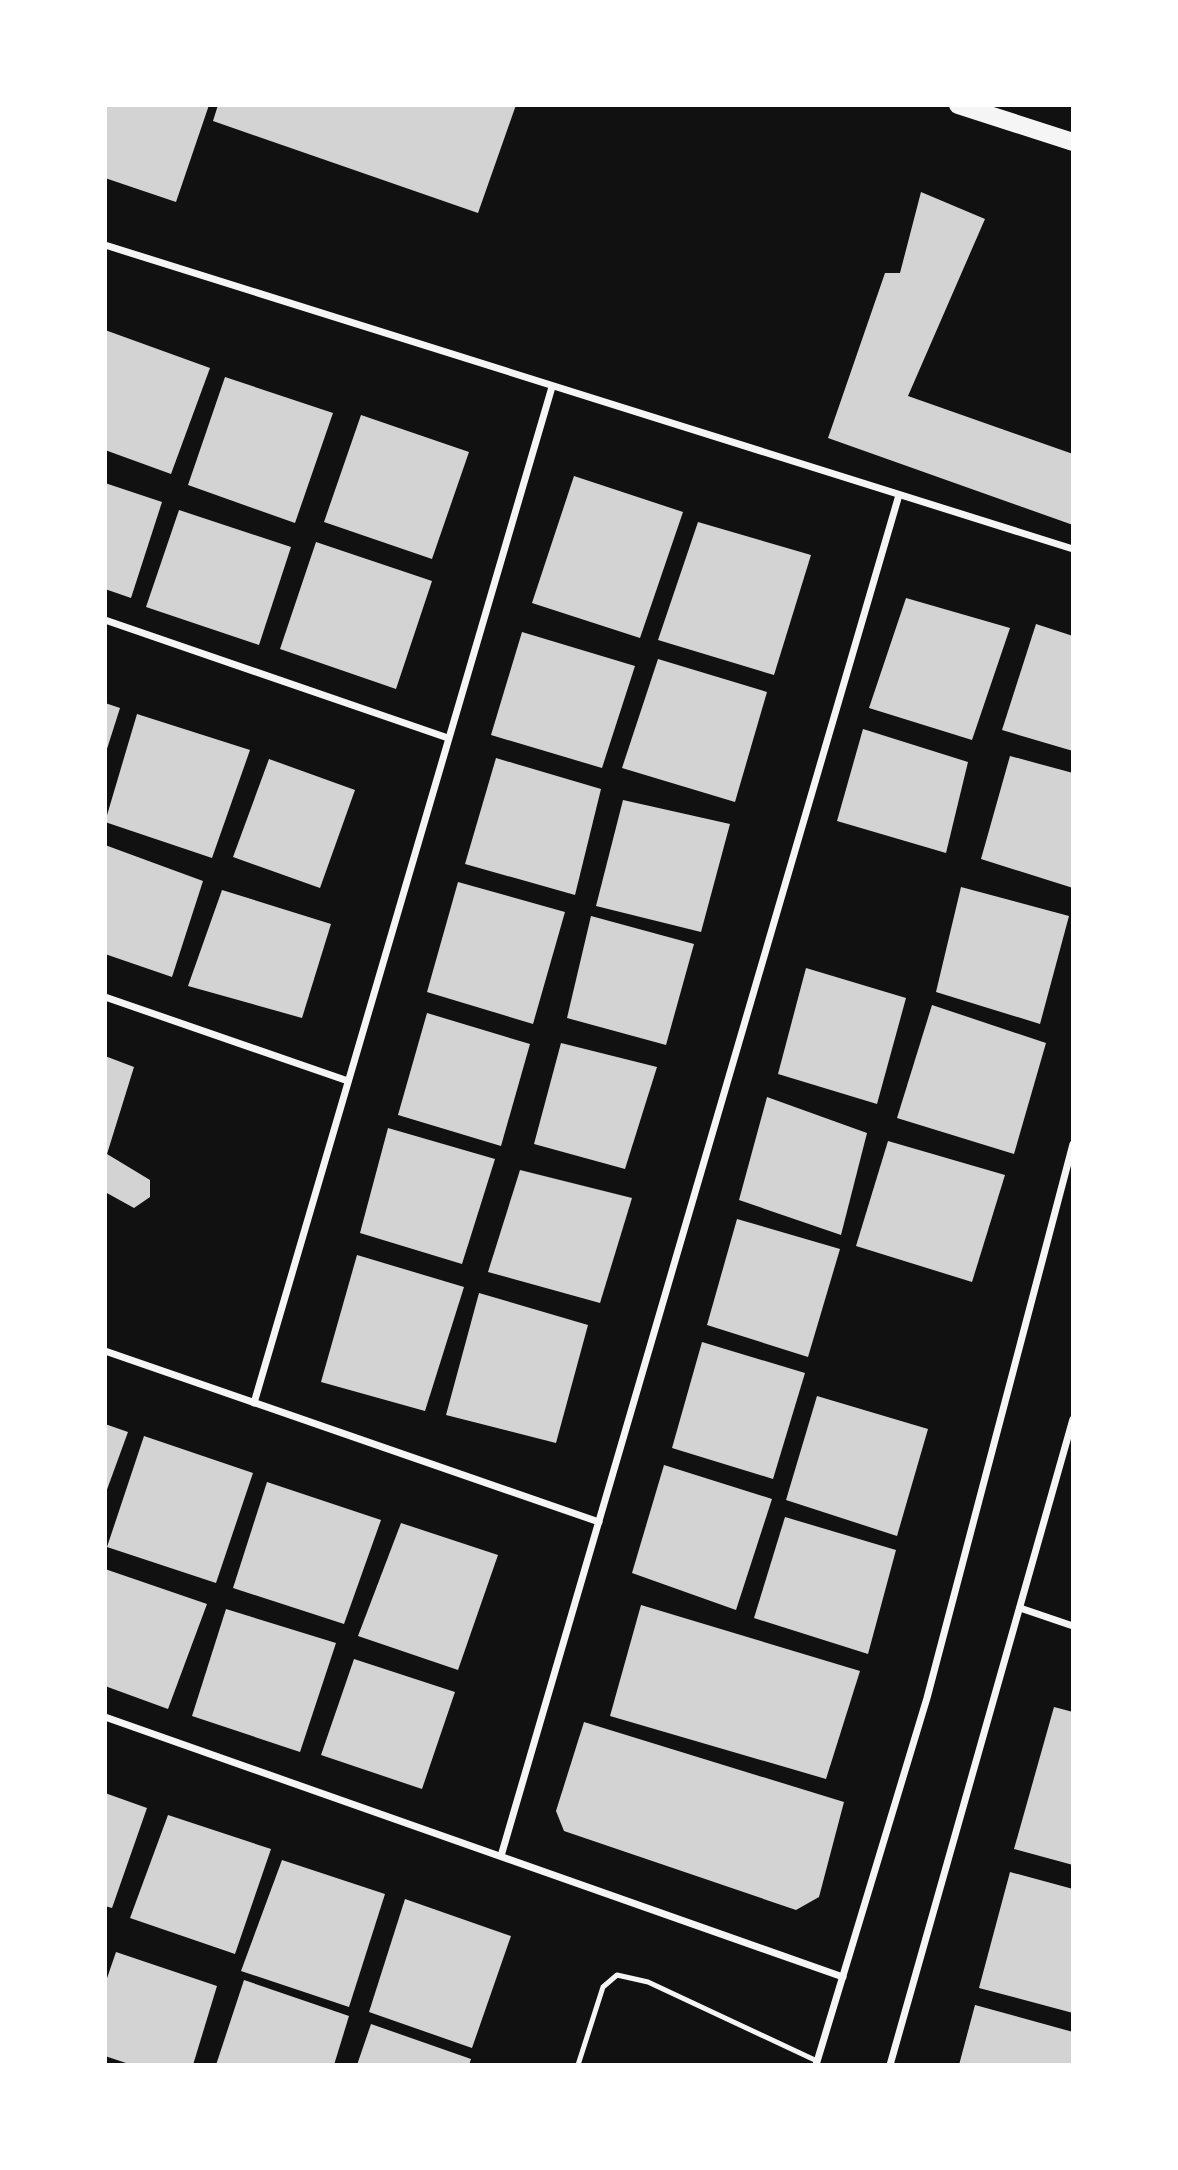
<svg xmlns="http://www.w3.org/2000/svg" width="1178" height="2170" font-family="Barlow,sans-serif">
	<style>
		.building { fill: #d3d3d3 }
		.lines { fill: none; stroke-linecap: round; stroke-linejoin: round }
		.service { stroke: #f5f5f5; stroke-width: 5 }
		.minor { stroke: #f5f5f5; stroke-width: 7 }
		.primary { stroke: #f5f5f5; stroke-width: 18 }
	</style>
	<rect width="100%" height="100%" fill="#111"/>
	<!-- building -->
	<g class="building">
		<polygon points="105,105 209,105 176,202 105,178"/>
		<polygon points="218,105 516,105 478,213 213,121"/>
		<polygon points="921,192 985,219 908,396 1073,454 1073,525 828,438 885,273 900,273"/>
		<polygon points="105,330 210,368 171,474 105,450"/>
		<polygon points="225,377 333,413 295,523 188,485"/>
		<polygon points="361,415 469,452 432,559 324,522"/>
		<polygon points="574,476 683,512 640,638 532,603"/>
		<polygon points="105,483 162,502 131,598 105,589"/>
		<polygon points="179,510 291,547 259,645 146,607"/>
		<polygon points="698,522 811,555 774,675 658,640"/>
		<polygon points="316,542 432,581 396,689 280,649"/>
		<polygon points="906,598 1010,628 972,740 869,708"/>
		<polygon points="1036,624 1073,636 1073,751 1002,730"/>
		<polygon points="522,632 635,666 602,768 491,735"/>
		<polygon points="658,659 767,692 735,802 622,768"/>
		<polygon points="105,703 120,708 106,752 105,752"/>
		<polygon points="137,714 250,750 212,858 105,822"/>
		<polygon points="863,729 968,762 946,853 837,821"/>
		<polygon points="1010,756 1073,773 1073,888 981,859"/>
		<polygon points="496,758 601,789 575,895 465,864"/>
		<polygon points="269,759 355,790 320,888 233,857"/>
		<polygon points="623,800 730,824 701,932 596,906"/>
		<polygon points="105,845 203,881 172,977 105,954"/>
		<polygon points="458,882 565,912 533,1024 427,992"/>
		<polygon points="961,887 1069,916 1040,1024 936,992"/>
		<polygon points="222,890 331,924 302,1018 188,986"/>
		<polygon points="591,916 694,944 666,1045 567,1018"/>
		<polygon points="806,968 906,998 877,1104 778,1074"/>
		<polygon points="932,1005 1046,1043 1014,1154 897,1118"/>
		<polygon points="427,1013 530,1044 501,1146 398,1115"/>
		<polygon points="561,1043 657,1067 625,1169 534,1144"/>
		<polygon points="105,1056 134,1067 107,1154 150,1180 150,1197 134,1208 105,1192"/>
		<polygon points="767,1097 867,1133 841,1235 739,1200"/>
		<polygon points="388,1128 495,1159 462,1264 360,1233"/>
		<polygon points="888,1141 1005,1175 972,1282 856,1246"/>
		<polygon points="520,1170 632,1198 600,1303 488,1272"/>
		<polygon points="737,1219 840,1249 808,1357 707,1325"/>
		<polygon points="357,1255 464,1287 425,1411 321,1382"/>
		<polygon points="479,1293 588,1325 556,1443 446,1415"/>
		<polygon points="702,1342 805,1373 773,1479 672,1448"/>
		<polygon points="817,1396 928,1429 897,1536 786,1500"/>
		<polygon points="105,1424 128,1432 105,1495"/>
		<polygon points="144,1436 253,1473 216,1583 107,1547"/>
		<polygon points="664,1465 772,1499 736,1610 632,1573"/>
		<polygon points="267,1482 381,1520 344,1624 233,1588"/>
		<polygon points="785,1517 896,1550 868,1654 754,1618"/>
		<polygon points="401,1523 498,1555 458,1670 358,1636"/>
		<polygon points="105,1569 207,1604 168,1709 105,1686"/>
		<polygon points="641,1605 860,1671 826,1779 610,1716"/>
		<polygon points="226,1609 336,1643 300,1752 192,1716"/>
		<polygon points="354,1659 455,1692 422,1789 321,1755"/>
		<polygon points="1054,1707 1073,1712 1073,1865 1014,1849"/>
		<polygon points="584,1722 844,1802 819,1897 796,1910 564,1831 556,1811"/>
		<polygon points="105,1793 147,1808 112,1908 105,1906"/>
		<polygon points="168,1815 271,1849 235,1954 130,1918"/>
		<polygon points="282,1860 385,1894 349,2007 241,1971"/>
		<polygon points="1010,1872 1073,1889 1073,2013 979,1988"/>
		<polygon points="405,1899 511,1936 472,2048 369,2012"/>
		<polygon points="116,1952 217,1986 193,2065 132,2065 105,2056 105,1984"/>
		<polygon points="244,1980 349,2016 334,2065 216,2065"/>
		<polygon points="975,2005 1073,2032 1073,2065 959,2065"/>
		<polygon points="371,2024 471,2059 469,2065 357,2065"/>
	</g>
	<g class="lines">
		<!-- service -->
		<polyline class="service" points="578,2065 603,1987 617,1975 648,1982 817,2061"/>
		<!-- minor -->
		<g class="minor">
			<polyline points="105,245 1073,549"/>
			<polyline points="105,620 448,738"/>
			<polyline points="105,997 348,1081"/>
			<polyline points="105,1351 599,1522"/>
			<polyline points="254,1403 552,387"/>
			<polyline points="1020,1608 1073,1626"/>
			<polyline points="105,1717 843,1977"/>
			<polyline points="501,1856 899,495"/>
			<polyline points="816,2065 927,1698 1073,1144"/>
			<polyline points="890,2065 1073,1419"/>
		</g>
		<!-- primary -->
		<polyline class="primary" points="958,105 1073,142"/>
	</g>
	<!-- border -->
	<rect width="1178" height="2170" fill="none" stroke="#ffffff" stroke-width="214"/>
</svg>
